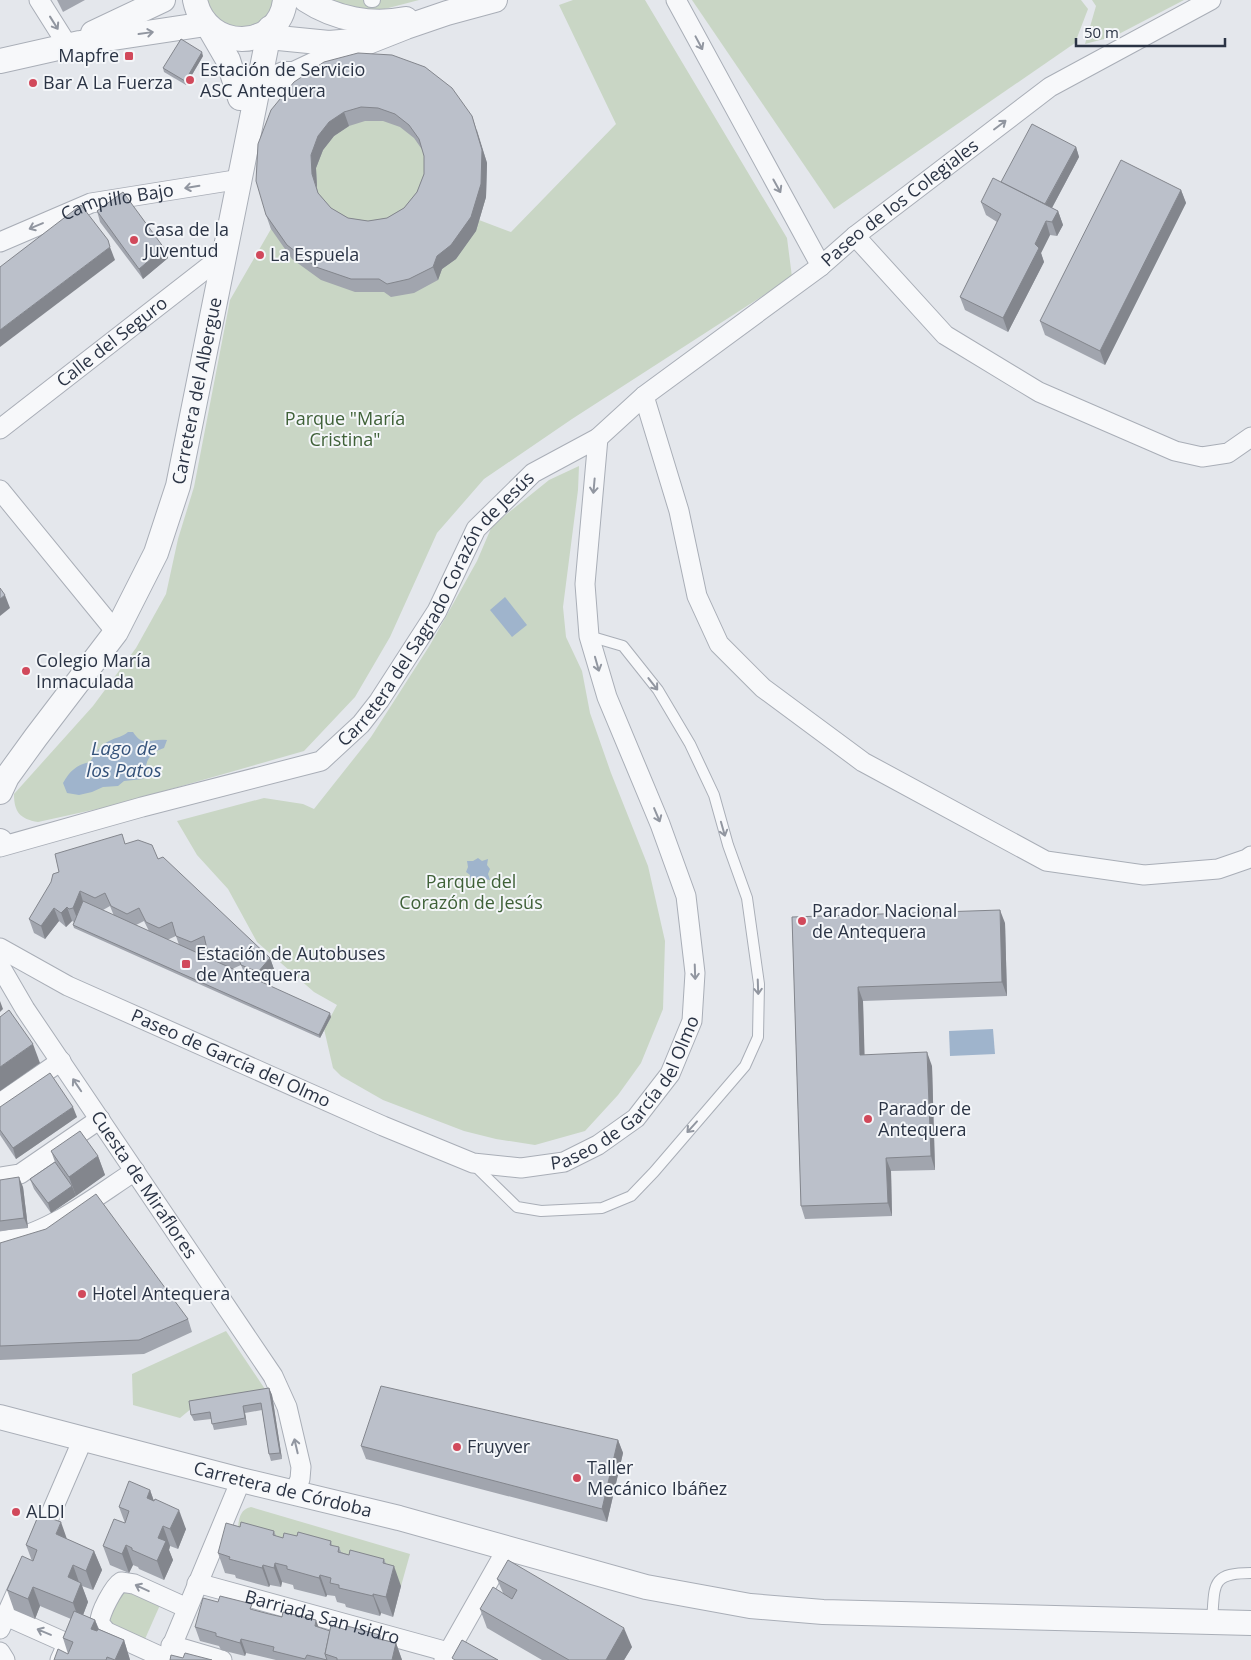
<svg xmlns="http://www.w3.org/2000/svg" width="1251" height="1660" font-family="'Open Sans',sans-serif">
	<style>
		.green { fill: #c9d6c5 }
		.water { fill: #9fb4cc }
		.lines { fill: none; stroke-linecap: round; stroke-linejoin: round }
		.service-casing { stroke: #a9aeb7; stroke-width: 12 }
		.pedestrian-casing { stroke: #a9aeb7; stroke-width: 16 }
		.minor-casing { stroke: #a9aeb7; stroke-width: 21 }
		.tertiary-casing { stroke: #a9aeb7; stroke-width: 26 }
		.service { stroke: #f7f8fa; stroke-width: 10 }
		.pedestrian { stroke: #f7f8fa; stroke-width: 14 }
		.minor { stroke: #f7f8fa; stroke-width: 19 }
		.tertiary { stroke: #f7f8fa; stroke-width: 24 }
		.wall { fill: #a1a5ae; fill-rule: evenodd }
		.shaded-wall { fill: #83868d }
		.building { fill: #bbc0ca; stroke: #83868d; fill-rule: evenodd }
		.oneway { stroke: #9196a0 }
		.poi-dot { fill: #d1495b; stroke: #f4f6f9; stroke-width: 2 }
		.labels { text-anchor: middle; stroke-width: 4; stroke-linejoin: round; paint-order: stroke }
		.poi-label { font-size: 18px; fill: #2b3445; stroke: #f4f6f9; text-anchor: start }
		.street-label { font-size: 18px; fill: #2b3445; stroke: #f4f6f9 }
		.park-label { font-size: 18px; fill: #3f6138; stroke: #f4f6f9 }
		.water-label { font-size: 19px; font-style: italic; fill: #34527a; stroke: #f4f6f9 }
	</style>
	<rect width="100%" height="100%" fill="#e4e7ec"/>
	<!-- green -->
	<g class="green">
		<polygon points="203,0 278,0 256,29 218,25"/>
		<polygon points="332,0 419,0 377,11 336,3"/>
		<path d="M573 0H645L787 238 792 277 572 419 484 479 437 533 390 637 355 697 304 751 115 805 38 822C20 819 14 812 14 794L93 706 136 648 166 594 178 539 194 487 230 300 271 229 261 194 342 72 486 197 479 220 511 232 616 124 559 5Z"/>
		<polygon points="692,0 1081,0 1088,9 1075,43 834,209"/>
		<polygon points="1092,0 1184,0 1115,36 1085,44 1096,6"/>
		<polygon points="579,466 578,490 563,607 566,637 582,671 590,713 611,773 648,866 665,941 663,1009 641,1063 618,1095 585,1131 535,1145 496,1139 464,1131 383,1100 341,1076 333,1068 324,1029 337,1005 314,992 257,942 228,889 197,855 177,821 264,798 303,804 314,809 371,737 430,645 477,561 492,526 549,480"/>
		<polygon points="226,1331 269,1395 192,1408 180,1418 133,1405 132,1374"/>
		<path d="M251 1507 410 1554 401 1586 238 1527C239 1517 241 1509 251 1507Z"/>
		<polygon points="124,1588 160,1605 145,1639 110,1626 109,1619"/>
	</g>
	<!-- water -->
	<g class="water">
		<polygon points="505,597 527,625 512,637 490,610"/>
		<path d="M128 732H133C143 748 150 738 167 740L164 748C146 754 147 762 143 779L124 781 118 786 103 787 92 792 79 795 67 793 63 783C70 771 76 765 90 762 95 754 100 745 109 741 117 737 122 737 128 732Z"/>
		<polygon points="478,858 482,861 488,859 487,865 490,869 488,874 490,880 484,879 480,882 476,879 469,881 470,875 466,872 468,867 467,861 473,861"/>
		<polygon points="993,1029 995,1054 950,1056 949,1031"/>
	</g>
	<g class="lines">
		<defs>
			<g id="service">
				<polyline points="473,1164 517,1207 541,1211 602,1208 631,1196 654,1172 745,1066 758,1037 759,984 747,898 728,845 714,795 690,744 658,690 623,646 589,636"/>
				<path d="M1212 1621C1215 1585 1210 1573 1251 1573"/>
			</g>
			<polyline id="pedestrian" points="371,0 373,0"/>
			<g id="minor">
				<polyline points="39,0 68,46"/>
				<path id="s1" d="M676 0 821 266 855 236 1050 87 1211 0"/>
				<polyline points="855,236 945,335 1039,392 1175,451 1202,457 1228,453 1251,437"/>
				<path id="s2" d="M0 242 91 203 241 179"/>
				<polyline points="644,396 679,511 697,596 719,644 763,688 863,762 1046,861 1144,875 1218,869 1247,859 1251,856"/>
				<path id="s3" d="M0 429 225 254"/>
				<polyline points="0,490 116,632"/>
				<path id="s4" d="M0 847 142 807 321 761 361 724 379 701 437 611 476 529 533 473 598 438 644 396 821 266"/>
				<path id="s5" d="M0 948 68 986 383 1126 473 1163 521 1168 564 1162 598 1145 636 1118 670 1074 692 1021 695 973 686 896 660 824 607 697 589 636 585 584 598 438"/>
				<path id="s6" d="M0 966 25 1009 273 1376 287 1407 301 1467 300 1479 294 1493"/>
				<polyline points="0,1103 61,1061"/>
				<polyline points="0,1177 20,1174 100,1119"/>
				<path d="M0 1241C47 1236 96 1196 135 1171"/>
				<polyline points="39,1541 83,1439"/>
				<path id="s7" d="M197 1583 448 1652"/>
				<polyline points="6,1616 62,1641 65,1649 60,1660"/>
				<polyline points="0,1629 22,1580"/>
				<polyline points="171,1645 222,1660"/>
				<polyline points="0,1652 5,1660"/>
				<path d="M166 1659 107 1632C104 1629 101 1626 100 1622 99 1614 114 1586 121 1582L134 1584 187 1608"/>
				<polyline points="166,1660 241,1480"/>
				<polyline points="444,1660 507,1549"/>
			</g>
			<g id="tertiary">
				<path d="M195 0C206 53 280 51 285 0"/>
				<path d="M306 0C335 19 372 26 406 19"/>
				<polyline points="210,29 228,60 240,98"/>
				<polyline points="93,33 163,0"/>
				<polyline points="258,36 329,43 353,41"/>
				<polyline points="0,61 80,43 206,24"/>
				<polyline points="236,84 243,87 251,88 284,74 294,74 330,57 406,27 447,13 495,0"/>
				<path id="s8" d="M0 792 7 777 36 737 116 632 156 553 178 486 270 28"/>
				<polyline points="0,841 0,843"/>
				<path id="s9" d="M0 1417 241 1480 399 1518 646 1587 750 1606 823 1612 1251 1623"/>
			</g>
		</defs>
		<!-- service casing -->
		<use href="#service" class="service-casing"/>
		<!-- pedestrian casing -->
		<use href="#pedestrian" class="pedestrian-casing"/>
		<!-- minor casing -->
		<use href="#minor" class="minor-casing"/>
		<!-- tertiary casing -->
		<use href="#tertiary" class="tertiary-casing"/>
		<!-- service -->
		<use href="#service" class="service"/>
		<!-- pedestrian -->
		<use href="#pedestrian" class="pedestrian"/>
		<!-- minor -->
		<use href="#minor" class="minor"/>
		<!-- tertiary -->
		<use href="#tertiary" class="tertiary"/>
	</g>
	<!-- wall -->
	<g class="wall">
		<polygon points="57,0 85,0 63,12"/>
		<polygon points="203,56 186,85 164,72 163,68"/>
		<path d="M294 82 477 130 487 163 486 197 476 231 456 259 442 269 438 280 414 293 391 297 384 292H355L321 280 292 259 271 229 266 215ZM365 121H383L400 127 414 138 423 151 424 156V174L417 192 404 208 387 218 368 221 348 218 331 208 318 193 317 188 316 168 323 150 334 136 349 126Z"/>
		<polygon points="1076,147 1079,157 1052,208 1058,211 1063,225 1057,236 1050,235 1041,253 1044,262 1008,332 965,310 960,297 997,222 986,215 981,202 1001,182"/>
		<polygon points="1181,190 1186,203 1105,365 1045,335 1040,321"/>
		<polygon points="97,211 164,248 168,258 143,279 100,222"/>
		<path d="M125 844 158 859 270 958 275 972 265 984 331 1017 320 1038 74 928 73 925 74 922 72 921 66 927 59 921 45 939 34 933 29 919 59 872ZM110 906 114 916 103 910ZM144 921 149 931 136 925ZM176 936 179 945 167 940ZM207 950 211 959 199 954ZM241 965 245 975 232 969Z"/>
		<polygon points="792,917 1005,923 1007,996 863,1001 864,1055 932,1066 935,1170 891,1171 892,1216 805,1219 801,1206"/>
		<polygon points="0,1107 77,1117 16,1159 0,1135"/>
		<polygon points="51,1151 98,1156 105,1175 51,1213 34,1189 30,1179 55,1162"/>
		<polygon points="0,1180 23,1187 28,1228 0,1231"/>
		<polygon points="0,1243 188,1319 192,1332 144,1354 0,1360"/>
		<polygon points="269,1388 272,1395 282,1459 271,1461 269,1454 262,1410 245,1413 247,1425 214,1430 211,1419 194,1421 191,1415"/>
		<polygon points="618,1440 623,1453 607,1522 366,1459 361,1446"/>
		<polygon points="150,1490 154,1501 186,1529 178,1549 170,1546 169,1550 173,1560 164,1580 139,1569 138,1567 133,1565 129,1573 110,1565 103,1546 125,1523 119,1507"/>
		<polygon points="240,1527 274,1531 276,1536 283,1538 297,1536 331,1541 332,1546 339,1547 341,1552 349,1555 384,1559 386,1564 401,1586 393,1617 381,1613 380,1616 346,1607 345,1604 337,1602 335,1596 327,1595 326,1597 294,1589 293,1585 282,1582 281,1587 270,1585 269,1587 236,1578 235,1575 225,1573 218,1553"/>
		<polygon points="67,1539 94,1551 102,1570 93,1590 82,1586 88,1602 83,1615 95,1620 99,1629 124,1640 130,1660 54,1660 68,1654 63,1638 71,1619 40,1606 35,1619 14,1610 7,1590 32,1561 26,1545"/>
		<polygon points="497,1579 632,1647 624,1660 542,1660 487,1628 480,1609 503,1593"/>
		<polygon points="254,1610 330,1631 346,1630 380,1635 381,1639 396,1643 402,1660 276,1660 246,1653 245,1656 221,1650 219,1646 200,1641 195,1627"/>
	</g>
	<!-- shaded-wall -->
	<g class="shaded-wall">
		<polygon points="202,52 203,56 186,85 185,81"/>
		<polygon points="344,112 349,126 334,136 323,150 316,168 317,188 312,174 311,155 318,136 329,122"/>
		<polygon points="472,116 487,163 486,197 476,231 456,259 442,269 438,280 433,267 437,256"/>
		<polygon points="1076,147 1079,157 1047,217 1044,207"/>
		<polygon points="1181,190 1186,203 1105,365 1100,351"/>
		<polygon points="1058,211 1063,225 1057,236 1052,222"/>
		<polygon points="1046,221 1050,235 1041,253 1044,262 1008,332 1003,318 1035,244"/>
		<polygon points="110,247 115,260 0,347 0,330"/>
		<polygon points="164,248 168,258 143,279 139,269"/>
		<polygon points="5,595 10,608 0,616 0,599"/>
		<polygon points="80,891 84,905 78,921 73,908"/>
		<polygon points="67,907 72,921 66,927 61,913"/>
		<polygon points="54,908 59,921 45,939 41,926"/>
		<polygon points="1000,910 1005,923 1007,996 1002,982"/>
		<polygon points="270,958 275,972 263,985 258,972"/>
		<polygon points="858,987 863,1001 865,1068 860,1055"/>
		<polygon points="0,1001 3,1009 0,1012"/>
		<polygon points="330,1013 331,1017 320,1038 319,1035"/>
		<polygon points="33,1044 40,1063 0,1091 0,1067"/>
		<polygon points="927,1052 932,1066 935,1170 931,1156"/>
		<polygon points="73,1107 77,1117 16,1159 13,1148"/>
		<polygon points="98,1156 105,1175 76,1196 69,1177"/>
		<polygon points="886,1158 891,1171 892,1216 888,1203"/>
		<polygon points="19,1177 23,1187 28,1228 24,1218"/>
		<polygon points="72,1186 76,1196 51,1213 48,1203"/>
		<polygon points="269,1388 272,1395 282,1459 280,1453"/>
		<polygon points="243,1406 245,1413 247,1425 245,1418"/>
		<polygon points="618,1440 623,1453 607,1522 602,1509"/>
		<polygon points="150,1490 157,1510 147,1498"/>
		<polygon points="179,1510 186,1529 178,1549 170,1529"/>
		<polygon points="61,1522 68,1542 56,1534"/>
		<polygon points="163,1526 170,1546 169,1550 173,1560 164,1580 157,1561 158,1538"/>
		<polygon points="126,1545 133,1565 129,1573 122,1554"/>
		<polygon points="94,1551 102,1570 93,1590 86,1571"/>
		<polygon points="275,1563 282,1582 281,1587 274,1568"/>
		<polygon points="73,1565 80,1585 68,1577"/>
		<polygon points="263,1565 270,1585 269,1587 262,1568"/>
		<polygon points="394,1566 401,1586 393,1617 386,1597"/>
		<polygon points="320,1575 327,1595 326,1597 319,1578"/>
		<polygon points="81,1583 88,1602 80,1623 73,1603"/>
		<polygon points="33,1587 40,1606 35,1619 28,1599"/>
		<polygon points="373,1594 381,1613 380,1616 373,1596"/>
		<polygon points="95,1620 102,1639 91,1629"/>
		<polygon points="316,1620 321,1634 315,1626"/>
		<polygon points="624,1628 632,1647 624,1660 606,1660"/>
		<polygon points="241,1639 246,1653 245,1656 240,1643"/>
		<polygon points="124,1640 130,1660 115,1660"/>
		<polygon points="396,1643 402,1660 392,1660"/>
	</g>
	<!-- building -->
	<g class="building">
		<polygon points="181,39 202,52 185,81 163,68"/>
		<path d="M358 53 392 55 425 67 452 88 472 116 482 150 481 184 471 217 451 245 437 256 433 267 409 279 387 284 379 279H351L316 267 287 245 266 215 256 181 258 144 271 110 294 82 324 62ZM361 107 378 108 395 114 409 125 419 139 424 156V174L417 192 404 208 387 218 368 221 348 218 331 208 318 193 312 174 311 155 318 136 329 122 344 112Z"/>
		<polygon points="1032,124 1076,147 1045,204 1001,182"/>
		<polygon points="1121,160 1181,190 1100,351 1040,321"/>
		<polygon points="993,178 1058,211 1052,222 1046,221 1035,244 1039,248 1003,318 960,297 1001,214 981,202"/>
		<polygon points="123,192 164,248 139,269 97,211"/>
		<polygon points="81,205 108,240 110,247 0,330 0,267"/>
		<polygon points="0,588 5,595 0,599"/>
		<polygon points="122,834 125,844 138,840 152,845 158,859 163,857 270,958 258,972 241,965 236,951 225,957 207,949 204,936 191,942 176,936 172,922 159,928 146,922 139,908 127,914 111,906 105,893 95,898 80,891 73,908 69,909 67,907 61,913 54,908 41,926 29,919 51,882 53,874 59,872 55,854"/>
		<polygon points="83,901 330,1013 319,1035 73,925"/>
		<polygon points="1000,910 1002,982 858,987 860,1055 927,1052 931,1156 886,1158 888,1203 801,1206 792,917"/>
		<polygon points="9,1010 33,1044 0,1067 0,1017"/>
		<polygon points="50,1073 73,1107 13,1148 0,1130 0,1107"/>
		<polygon points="80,1131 98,1156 69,1177 51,1151"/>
		<polygon points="55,1162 72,1186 48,1203 30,1179"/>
		<polygon points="19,1177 24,1218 0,1221 0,1180"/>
		<polygon points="96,1194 188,1319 139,1340 0,1346 0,1243 46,1229"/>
		<polygon points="381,1386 618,1440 602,1509 361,1446"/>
		<polygon points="269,1388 280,1453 269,1454 261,1403 243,1406 245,1418 212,1424 210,1412 191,1415 189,1401"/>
		<polygon points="129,1481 150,1490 147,1498 154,1501 155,1499 179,1510 170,1529 163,1526 158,1538 166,1541 157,1561 132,1550 132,1548 126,1545 122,1554 103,1546 114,1519 125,1523 129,1511 119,1507"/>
		<polygon points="39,1514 61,1522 56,1534 94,1551 86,1571 73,1565 68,1577 81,1583 73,1603 33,1587 28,1599 7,1590 22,1556 33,1561 37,1550 26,1545"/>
		<polygon points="241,1522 274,1531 273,1535 283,1538 284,1533 297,1536 298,1532 331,1541 330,1545 339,1547 338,1552 349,1555 350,1550 384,1559 383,1563 394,1566 386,1597 373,1594 373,1596 339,1588 339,1585 330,1583 331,1578 320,1575 319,1578 287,1569 287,1566 275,1563 274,1568 263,1565 262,1568 229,1559 230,1557 218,1553 226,1523 240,1527"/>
		<polygon points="508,1560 624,1628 606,1660 569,1660 480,1609 493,1587 512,1599 517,1590 497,1579"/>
		<polygon points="220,1596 252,1604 250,1609 269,1614 282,1617 283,1612 316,1620 315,1626 330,1631 325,1654 327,1660 307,1655 305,1659 273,1651 274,1647 241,1639 240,1643 216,1636 216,1633 195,1627 203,1598 218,1602"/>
		<polygon points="74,1611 95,1620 91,1629 97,1631 98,1629 124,1640 115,1660 107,1657 106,1660 54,1660 58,1649 68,1654 73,1642 63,1638"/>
		<polygon points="331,1625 346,1630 347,1626 380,1635 379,1639 396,1643 392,1660 337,1660 337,1658 325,1654"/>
		<polygon points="462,1640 498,1660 455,1660 452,1658"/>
		<polygon points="185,1653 212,1660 170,1660 171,1655 183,1658"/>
	</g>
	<!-- one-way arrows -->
	<defs><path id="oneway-shaft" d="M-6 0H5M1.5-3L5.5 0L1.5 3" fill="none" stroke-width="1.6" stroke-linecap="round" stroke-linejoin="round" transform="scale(1.25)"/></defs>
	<g class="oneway">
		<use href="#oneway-shaft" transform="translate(54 23) rotate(58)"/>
		<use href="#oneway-shaft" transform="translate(146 33) rotate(-8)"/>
		<use href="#oneway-shaft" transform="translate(699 43) rotate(62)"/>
		<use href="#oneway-shaft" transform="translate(1000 125) rotate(-37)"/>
		<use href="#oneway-shaft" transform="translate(777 186) rotate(61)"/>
		<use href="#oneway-shaft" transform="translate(192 187) rotate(171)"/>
		<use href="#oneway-shaft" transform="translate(36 226) rotate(157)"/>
		<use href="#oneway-shaft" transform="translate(594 486) rotate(95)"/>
		<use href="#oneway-shaft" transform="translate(597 664) rotate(74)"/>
		<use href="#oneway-shaft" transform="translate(653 684) rotate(52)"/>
		<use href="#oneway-shaft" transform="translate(657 815) rotate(67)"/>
		<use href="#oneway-shaft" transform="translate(723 829) rotate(74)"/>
		<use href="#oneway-shaft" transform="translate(695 972) rotate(88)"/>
		<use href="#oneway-shaft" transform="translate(758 987) rotate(88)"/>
		<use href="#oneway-shaft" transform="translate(77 1085) rotate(-124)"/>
		<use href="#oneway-shaft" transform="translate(692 1127) rotate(132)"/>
		<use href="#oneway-shaft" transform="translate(296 1446) rotate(-103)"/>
		<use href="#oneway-shaft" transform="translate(142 1588) rotate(-155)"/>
		<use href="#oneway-shaft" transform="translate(44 1632) rotate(-157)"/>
	</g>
	<!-- markers -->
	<g class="poi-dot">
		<rect x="124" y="51" width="10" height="10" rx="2.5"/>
		<circle cx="190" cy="80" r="5"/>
		<circle cx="33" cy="83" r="5"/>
		<circle cx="134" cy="240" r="5"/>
		<circle cx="260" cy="255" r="5"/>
		<circle cx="26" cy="671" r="5"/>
		<circle cx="802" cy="921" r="5"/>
		<rect x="181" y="959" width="10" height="10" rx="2.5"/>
		<circle cx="868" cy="1119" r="5"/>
		<circle cx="82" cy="1294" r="5"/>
		<circle cx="457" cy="1447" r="5"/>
		<circle cx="577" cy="1478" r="5"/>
		<circle cx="16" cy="1512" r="5"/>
	</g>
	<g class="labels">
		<!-- poi labels -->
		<g class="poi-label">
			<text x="119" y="62" text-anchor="end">Mapfre</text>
			<text x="200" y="76">Estación de Servicio<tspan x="200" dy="21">ASC Antequera</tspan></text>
			<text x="43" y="89">Bar A La Fuerza</text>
			<text x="144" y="236">Casa de la<tspan x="144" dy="21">Juventud</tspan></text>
			<text x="270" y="261">La Espuela</text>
			<text x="36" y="667">Colegio María<tspan x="36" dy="21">Inmaculada</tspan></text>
			<text x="812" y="917">Parador Nacional<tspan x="812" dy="21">de Antequera</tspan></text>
			<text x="196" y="960">Estación de Autobuses<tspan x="196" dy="21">de Antequera</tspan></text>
			<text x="878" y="1115">Parador de<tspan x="878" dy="21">Antequera</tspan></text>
			<text x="92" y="1300">Hotel Antequera</text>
			<text x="467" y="1453">Fruyver</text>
			<text x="587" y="1474">Taller<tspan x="587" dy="21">Mecánico Ibáñez</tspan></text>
			<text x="26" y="1518">ALDI</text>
		</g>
		<!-- street labels -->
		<g class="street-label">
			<text dy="6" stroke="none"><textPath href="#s1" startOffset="404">Paseo de los Colegiales</textPath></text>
			<text dy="6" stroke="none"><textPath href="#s2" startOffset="125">Campillo Bajo</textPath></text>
			<text dy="6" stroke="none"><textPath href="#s3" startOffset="142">Calle del Seguro</textPath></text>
			<text dy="6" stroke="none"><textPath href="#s8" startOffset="454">Carretera del Albergue</textPath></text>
			<text dy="6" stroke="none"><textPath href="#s4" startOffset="525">Carretera del Sagrado Corazón de Jesús</textPath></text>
			<text dy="6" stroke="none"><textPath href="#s5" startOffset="256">Paseo de García del Olmo</textPath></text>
			<text dy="6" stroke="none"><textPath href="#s5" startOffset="706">Paseo de García del Olmo</textPath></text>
			<text dy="6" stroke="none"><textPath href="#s6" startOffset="262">Cuesta de Miraflores</textPath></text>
			<text dy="6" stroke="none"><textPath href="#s9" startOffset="292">Carretera de Córdoba</textPath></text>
			<text dy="6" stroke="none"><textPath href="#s7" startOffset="130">Barriada San Isidro</textPath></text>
		</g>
		<!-- park labels -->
		<g class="park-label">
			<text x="345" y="425">Parque "María<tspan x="345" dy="21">Cristina"</tspan></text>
			<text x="471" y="888">Parque del<tspan x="471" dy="21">Corazón de Jesús</tspan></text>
		</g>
		<!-- water labels -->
		<g class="water-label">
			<text x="124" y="755">Lago de<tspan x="124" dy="22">los Patos</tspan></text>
		</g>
	</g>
	<!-- scale -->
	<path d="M1076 38v8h149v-8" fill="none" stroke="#2b3445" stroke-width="2.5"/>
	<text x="1084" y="38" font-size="15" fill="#2b3445" stroke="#f4f6f9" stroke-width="4" paint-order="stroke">50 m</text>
</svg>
